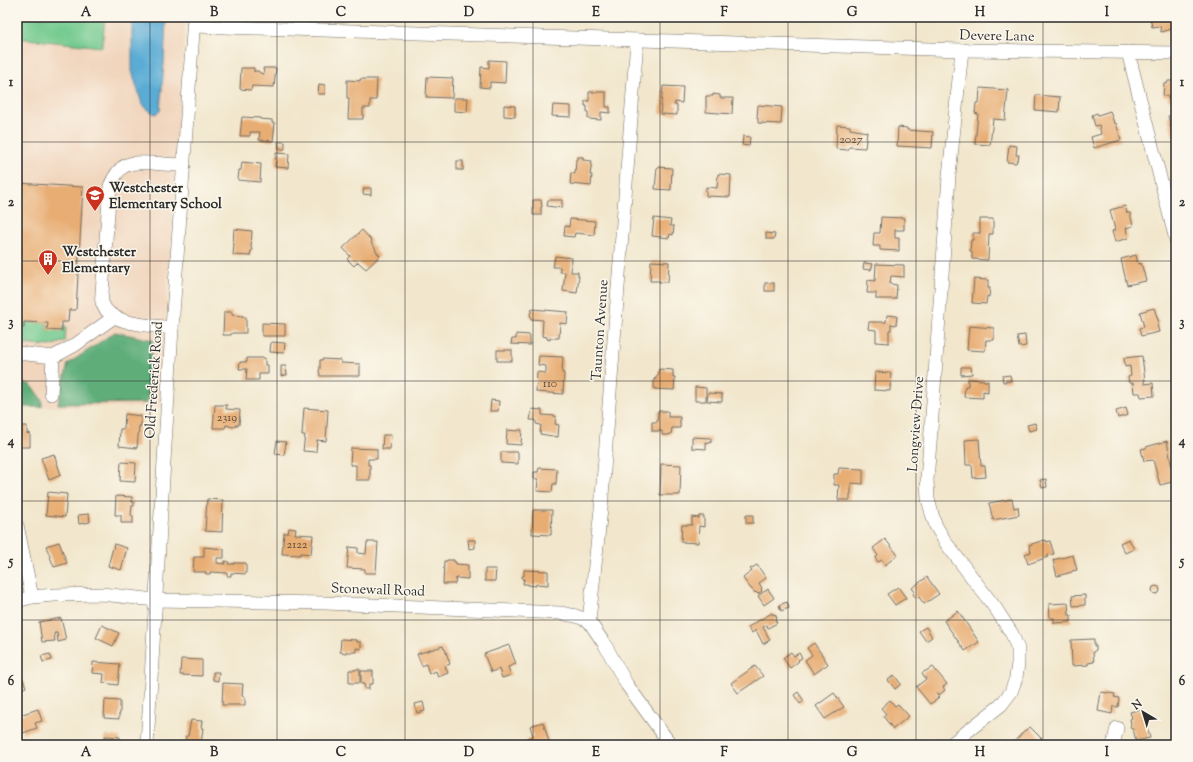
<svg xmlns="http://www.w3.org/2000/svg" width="1193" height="762" font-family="'Sorts Mill Goudy',serif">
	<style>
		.built { fill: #f1d5bd }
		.green { fill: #73ca8f; stroke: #4f7a5d }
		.forest { fill: #5eae7a; stroke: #446c52 }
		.water { fill: #5aacd5; stroke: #426c80 }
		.building { fill: #e8ad73 }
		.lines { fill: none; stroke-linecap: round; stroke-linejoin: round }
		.minor-casing { stroke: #716d64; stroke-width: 14 }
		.minor { stroke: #fff; stroke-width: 13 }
		.grid { fill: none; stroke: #2b2b2b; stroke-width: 1; stroke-opacity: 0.55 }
		.labels { text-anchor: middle; stroke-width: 3; stroke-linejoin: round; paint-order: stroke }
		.number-label { font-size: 12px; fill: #5a4c3d }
		.street-label { font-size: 14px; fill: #2b2b2b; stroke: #fbf7ec }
		.poi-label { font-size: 14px; font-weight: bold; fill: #2b2b2b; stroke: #fbf7ec; text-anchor: start }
		.neatline { fill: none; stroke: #2b2b2b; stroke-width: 1.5 }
		.grid-label { font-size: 13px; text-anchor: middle; font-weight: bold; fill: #2b2b2b }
	</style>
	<rect width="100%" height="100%" fill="#fbf7ec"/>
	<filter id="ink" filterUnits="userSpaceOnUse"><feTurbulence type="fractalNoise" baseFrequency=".025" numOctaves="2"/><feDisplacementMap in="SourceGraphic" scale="8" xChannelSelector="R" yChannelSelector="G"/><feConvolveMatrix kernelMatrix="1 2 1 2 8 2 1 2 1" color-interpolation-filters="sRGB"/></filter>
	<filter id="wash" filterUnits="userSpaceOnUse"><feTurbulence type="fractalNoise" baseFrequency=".012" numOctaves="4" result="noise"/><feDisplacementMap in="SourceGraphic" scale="16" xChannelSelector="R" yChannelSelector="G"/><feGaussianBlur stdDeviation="0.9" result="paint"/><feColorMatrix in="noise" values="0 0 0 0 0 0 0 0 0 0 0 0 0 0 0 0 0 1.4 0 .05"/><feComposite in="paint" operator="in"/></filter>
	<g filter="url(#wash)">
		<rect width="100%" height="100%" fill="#f2e7cd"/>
		<!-- built -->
		<polygon class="built" points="17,17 186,17 160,407 17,407"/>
		<!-- green -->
		<g class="green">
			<polygon points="17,17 105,17 102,47 17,38"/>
			<polygon points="24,322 48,323 47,330 62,331 62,327 66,327 65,341 50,346 17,344 17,327 23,328"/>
		</g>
		<!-- forest -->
		<g class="forest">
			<polygon points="115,332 153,340 147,403 58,404 68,364"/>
			<polygon points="17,381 31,385 42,400 42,407 17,407"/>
		</g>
		<!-- water -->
		<polygon class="water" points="132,17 166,17 164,64 160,111 155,114 150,111 142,104 132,71"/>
		<g id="blocks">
			<!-- building -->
			<g class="building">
				<polygon points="1150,17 1170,17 1172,29 1161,32 1160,26 1152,27"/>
				<polygon points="489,60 506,61 505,83 490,82 490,88 480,87 481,67 489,68"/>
				<polygon points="241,68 254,68 254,72 255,71 258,71 260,73 264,74 263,68 276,68 274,87 252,86 251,90 240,89"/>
				<polygon points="427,77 453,78 452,98 426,97"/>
				<polygon points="360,79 377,79 376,100 370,100 370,108 363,108 363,119 348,119 349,98 347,98 347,80 360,81"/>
				<polygon points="1168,81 1176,81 1175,100 1168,99 1168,96 1163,96 1164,83 1167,84"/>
				<polygon points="319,84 325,85 325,94 318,94"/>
				<polygon points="663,86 683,87 682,103 675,102 674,105 677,105 677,115 660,114"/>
				<polygon points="980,88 1008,90 1005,120 993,119 990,145 975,144 978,114 975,113 976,103 979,103"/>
				<polygon points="589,92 606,92 606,107 610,107 610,113 601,112 601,120 588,119 588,112 587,112 587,106 585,106 585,101 589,101"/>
				<polygon points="713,94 720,95 720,98 733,98 732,114 706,112 706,96 713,96"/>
				<polygon points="1036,95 1060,97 1059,112 1035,110"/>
				<polygon points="454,98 468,98 467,112 454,111"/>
				<polygon points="504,105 515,106 515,117 504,116"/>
				<polygon points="553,105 571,106 571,117 552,116"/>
				<polygon points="758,105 782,107 781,124 758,123 758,118 757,118"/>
				<polygon points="1110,111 1114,123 1116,123 1121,140 1094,148 1091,137 1101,134 1099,125 1095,126 1092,115 1097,113 1098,115"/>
				<polygon points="1176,114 1176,135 1173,136 1168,116"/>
				<polygon points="242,117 260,118 260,119 272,120 272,123 275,123 273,141 259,140 260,132 250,132 250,136 240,136"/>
				<polygon points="837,125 850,126 850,129 867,132 865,148 849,147 848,150 836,149"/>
				<polygon points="898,127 907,128 907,130 933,132 932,148 897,146"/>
				<polygon points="743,136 750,137 749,146 742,145"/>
				<polygon points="278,142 285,142 285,149 279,149"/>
				<polygon points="1009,145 1017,146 1016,155 1019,155 1018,160 1017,160 1016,163 1007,162"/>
				<polygon points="276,153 289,154 288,168 275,167"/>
				<polygon points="577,157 583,157 583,160 592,161 590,175 592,175 591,186 570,184 571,173 575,174 576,159 577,159"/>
				<rect x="457" y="161" width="6" height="9"/>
				<polygon points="242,162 261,164 260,182 238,180 239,170 241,170"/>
				<polygon points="657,167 672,168 671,190 655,189"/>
				<polygon points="718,174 731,175 730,197 706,196 706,187 717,188"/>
				<polygon points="17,183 83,187 76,310 69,310 68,322 62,322 62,331 47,330 48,323 24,322 24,328 17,327"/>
				<polygon points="364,188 371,188 371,195 363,194"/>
				<polygon points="533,200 541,200 542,207 541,207 541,215 533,215"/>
				<polygon points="548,200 562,200 562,208 547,206"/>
				<polygon points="1125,206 1127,213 1130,213 1133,226 1126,228 1128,238 1115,242 1112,231 1115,230 1110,210"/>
				<polygon points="881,217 904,218 904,230 895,230 895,238 899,238 899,251 880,250 880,246 873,246 874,233 880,233"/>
				<polygon points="654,218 671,220 670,226 674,226 673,235 670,234 669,238 652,236"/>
				<polygon points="570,219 595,221 594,235 575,233 574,237 564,236 565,226 569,227"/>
				<polygon points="980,219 993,219 993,234 989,234 988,260 972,259 972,251 970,251 971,240 973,240 973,233 980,233"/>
				<polygon points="234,229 252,231 251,248 252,249 252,251 251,251 250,256 233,255 234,244 233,244"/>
				<polygon points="362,230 372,241 371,243 376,249 375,250 380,256 366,269 358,262 354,266 347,259 350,256 343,248"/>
				<polygon points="766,233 775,234 774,239 766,239"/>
				<polygon points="1136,255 1138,264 1141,263 1142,266 1146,281 1127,285 1121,259"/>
				<polygon points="555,256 572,258 571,272 578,272 578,276 579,276 577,293 563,291 565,272 560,272 560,267 553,267"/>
				<polygon points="651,261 669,262 668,282 661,282 661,283 660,283 660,281 650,281"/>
				<polygon points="864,263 873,264 871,270 863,269"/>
				<polygon points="876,264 904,265 904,277 891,276 890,284 897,285 896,299 876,299 876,293 867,293 868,280 875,281"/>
				<polygon points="974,279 988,280 988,288 990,288 989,297 987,296 986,304 972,303"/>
				<rect x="765" y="283" width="9" height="8"/>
				<polygon points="1154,308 1159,323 1157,324 1159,332 1141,336 1139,328 1144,327 1140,312"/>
				<polygon points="532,309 568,312 567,324 560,323 559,338 550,338 550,340 547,339 547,337 542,336 543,320 531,319 530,313 531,312"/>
				<polygon points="224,312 232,312 232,315 243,316 243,317 246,317 246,333 232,333 231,335 223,335"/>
				<polygon points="887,315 897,316 896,325 891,324 891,330 889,330 889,343 876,342 876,330 868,329 869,322 886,322"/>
				<polygon points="262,323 285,324 285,336 262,336"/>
				<polygon points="969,326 994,328 994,340 986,340 985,351 967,350"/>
				<polygon points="516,334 530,335 530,345 511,344 512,339 516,339"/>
				<polygon points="1025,335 1026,346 1019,347 1017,336"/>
				<polygon points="271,342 285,343 284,353 270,352"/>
				<rect x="497" y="350" width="15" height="11"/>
				<polygon points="539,356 563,357 562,373 564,373 563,394 536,392 537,372 546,373 546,366 538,365"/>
				<polygon points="1142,356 1145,381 1144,381 1144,384 1153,383 1154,396 1141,397 1140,393 1134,393 1133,383 1129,383 1128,377 1131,376 1130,366 1125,367 1124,358"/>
				<polygon points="247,358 265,358 265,365 268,365 268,374 259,374 259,380 246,380 247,369 239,369 240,362 247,362"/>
				<polygon points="322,359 341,360 341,363 360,364 360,376 320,376 319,370 320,369 320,360 322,360"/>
				<polygon points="281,366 286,366 287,375 281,376"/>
				<polygon points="961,367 971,367 972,374 961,375"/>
				<polygon points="659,369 673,370 673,377 675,377 674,390 654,389 654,379 656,379 656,376 658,376"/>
				<polygon points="875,372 891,373 890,391 874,390"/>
				<polygon points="1010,375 1011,381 1003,382 1002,376"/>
				<polygon points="968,379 984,380 984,381 988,381 988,392 983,391 983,398 964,397 965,386 968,386"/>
				<polygon points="695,387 706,388 706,401 695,401"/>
				<polygon points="708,393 722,394 722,402 707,401"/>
				<polygon points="491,400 499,401 498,411 490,411"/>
				<polygon points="215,405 227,405 226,409 240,410 239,425 236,425 233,427 226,425 225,428 213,428"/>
				<polygon points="304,408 328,410 326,441 317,440 316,452 303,451 305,435 302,435"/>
				<polygon points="1126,408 1128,415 1118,418 1116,411"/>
				<polygon points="532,409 542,410 542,415 556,416 555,424 559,425 558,437 540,434 541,425 536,424 536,420 530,420"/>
				<polygon points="658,411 668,411 668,417 680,417 680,428 672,428 671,434 668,435 662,435 662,431 652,431 652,422 657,422"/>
				<polygon points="125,414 141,416 141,426 139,426 137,448 119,446 120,429 124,429"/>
				<polygon points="1035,423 1037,429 1029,431 1027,425"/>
				<polygon points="18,426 27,426 27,434 30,433 30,447 17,447"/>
				<polygon points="507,430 518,431 518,430 522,430 521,445 506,444"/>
				<polygon points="383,435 391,435 390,449 382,449"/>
				<polygon points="692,437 711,438 711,443 706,442 706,449 692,448"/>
				<polygon points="979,439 981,466 985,466 986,477 973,478 972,465 966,465 965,440"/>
				<polygon points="277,441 286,442 284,455 275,454"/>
				<polygon points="1167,441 1172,468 1175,468 1176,472 1176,481 1160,485 1153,460 1144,461 1141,449 1146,448 1146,447"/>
				<polygon points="351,448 377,449 377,459 368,459 368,465 370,465 370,480 356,480 356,465 350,465"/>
				<polygon points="501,452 518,452 518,464 501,463"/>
				<polygon points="54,454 61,475 49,480 41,458"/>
				<polygon points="121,462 136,463 135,482 120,481"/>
				<polygon points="661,464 681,465 680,495 660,495"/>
				<polygon points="539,468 557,469 556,484 553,484 552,492 537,491 538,479 534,479 534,472 538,472"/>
				<polygon points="839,468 863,469 863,484 851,483 851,494 850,494 850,500 838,500 839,485 834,485 834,474 838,474"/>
				<polygon points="1046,479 1047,487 1042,488 1040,480"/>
				<polygon points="48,492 67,494 65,517 46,515"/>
				<polygon points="116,496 132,497 132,502 134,502 134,506 132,506 131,515 133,516 133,523 121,523 121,515 115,515"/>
				<polygon points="207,499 223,500 222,532 205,531"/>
				<polygon points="1012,499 1014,508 1018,507 1019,515 993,520 989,503"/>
				<polygon points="533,510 552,510 551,535 532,534"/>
				<polygon points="89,514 90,522 79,524 78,515"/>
				<rect x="746" y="515" width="7" height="8"/>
				<polygon points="699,516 704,516 704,527 699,526 698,543 681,542 682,525 692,525 692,517 699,518"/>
				<polygon points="289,528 296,529 295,534 313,535 311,554 301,553 300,555 282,554 284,533 288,533"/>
				<polygon points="885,539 898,555 885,565 882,560 878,562 875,558 878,556 873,548"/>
				<polygon points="1129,539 1134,549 1125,553 1120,543"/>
				<polygon points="468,540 475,540 475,548 469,549"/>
				<polygon points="1044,540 1044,541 1046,540 1047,542 1050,541 1054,554 1048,555 1048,557 1028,564 1025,554 1031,552 1029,545"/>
				<polygon points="59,542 67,563 54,567 46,546"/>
				<polygon points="367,542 378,542 376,573 365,573 365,569 347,568 349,547 358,548 358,553 366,554"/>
				<polygon points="114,544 127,548 121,570 108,566"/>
				<polygon points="204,547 224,549 224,558 217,558 217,563 225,564 225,561 229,562 228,564 234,564 234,563 246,563 246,574 231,573 231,576 227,576 227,573 210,572 210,574 206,574 206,572 193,572 194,557 204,557"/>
				<polygon points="1073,555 1077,570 1072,571 1072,572 1057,576 1053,560"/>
				<polygon points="447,560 454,560 454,562 456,562 456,564 468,565 468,579 456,578 455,584 443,584 444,561 447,561"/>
				<polygon points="757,565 766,578 759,583 762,588 761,589 762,591 758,594 756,592 755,593 752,589 751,589 743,578 752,571 750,569"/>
				<polygon points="485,569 496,569 495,581 485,581"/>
				<polygon points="524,570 548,571 548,585 536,584 536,586 528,585 528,584 523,584 524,579 522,579 522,576 524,576"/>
				<polygon points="927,577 939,594 924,604 919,597 916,598 913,594 915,592 912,588"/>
				<circle cx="1156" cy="590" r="4"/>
				<polygon points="898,587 906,598 895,605 887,594"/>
				<polygon points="768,589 774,598 764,605 758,596"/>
				<polygon points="1085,595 1085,605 1073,606 1072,596"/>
				<polygon points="787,602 789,608 781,611 779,605"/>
				<polygon points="1068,603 1069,615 1071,615 1071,622 1054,623 1054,618 1050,618 1049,604"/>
				<polygon points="958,611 979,642 965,651 944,621"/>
				<polygon points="772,613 773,615 775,614 777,618 775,620 777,623 768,628 767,625 763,627 770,640 763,644 756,630 752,633 748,627"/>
				<polygon points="61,618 66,640 58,642 57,633 54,633 55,641 42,642 39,622"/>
				<polygon points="102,625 119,633 113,646 96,638"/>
				<polygon points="926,627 932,637 926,641 919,631"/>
				<polygon points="341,639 357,640 357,642 361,642 361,649 356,648 356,652 345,652 345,654 342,653 342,652 340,652"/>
				<polygon points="1094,639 1094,646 1096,646 1096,650 1093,652 1094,662 1088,663 1088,665 1072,666 1071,640"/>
				<polygon points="814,643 828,664 814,674 805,660 812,655 807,648"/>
				<polygon points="509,645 516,664 508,667 511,675 502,678 499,669 491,672 484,654"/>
				<polygon points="443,646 444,649 445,649 450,664 445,666 448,673 438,677 436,671 429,674 426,664 422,666 417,654"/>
				<polygon points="791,652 794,656 799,653 802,658 798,660 799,661 790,668 783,658"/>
				<polygon points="50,654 52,660 43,662 41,656"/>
				<polygon points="181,659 202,660 202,676 180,675"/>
				<polygon points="93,662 120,664 118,685 103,683 104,674 92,673"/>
				<polygon points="755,666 763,676 738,693 731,683"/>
				<polygon points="933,667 947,684 943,687 945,690 939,695 937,693 936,693 939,697 937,698 938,699 930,704 916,687 926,679 922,673"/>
				<polygon points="356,669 359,669 360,670 360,683 349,683 349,670 356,670"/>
				<polygon points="361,671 373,671 373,684 369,684 369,689 365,689 364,684 361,684"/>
				<polygon points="213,672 219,672 218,681 213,680"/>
				<polygon points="894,675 901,684 895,689 888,680"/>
				<polygon points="23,679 26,687 19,690 21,696 17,698 17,681"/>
				<polygon points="223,683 243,684 242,696 245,696 245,705 222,705"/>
				<polygon points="798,692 804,701 800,704 794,695"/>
				<polygon points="1101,692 1115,694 1114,697 1119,698 1118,707 1113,706 1112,714 1098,711"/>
				<polygon points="834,693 844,707 825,719 816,706"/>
				<polygon points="105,700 120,701 120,714 119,714 119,719 104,718"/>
				<polygon points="890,700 895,706 898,704 909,716 893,729 883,716 886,714 881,708"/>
				<polygon points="423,702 425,711 417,713 415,704"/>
				<polygon points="38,709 42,721 35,723 37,728 23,733 17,716"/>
				<polygon points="1142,709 1150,738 1136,741 1133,729 1131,729 1130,726 1131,725 1130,719 1132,718 1130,712"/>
				<polygon points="191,720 202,721 201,728 203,728 201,745 185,745 186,736 188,736"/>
				<polygon points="543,722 550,745 528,745 526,739 533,736 530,726"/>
				<polygon points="1030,727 1042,739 1039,742 1041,745 1019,745 1015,741 1025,730 1026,730"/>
				<polygon points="105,736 120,737 120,745 105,745"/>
			</g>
		</g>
	</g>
	<g filter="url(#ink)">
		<use href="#blocks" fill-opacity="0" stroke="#716d64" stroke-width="1"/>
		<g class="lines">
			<defs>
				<g id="minor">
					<polyline points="193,26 962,50 1176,53"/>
					<polyline points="1128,52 1176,240"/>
					<path d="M172 328C153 325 108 326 102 302 101 300 102 296 102 293L110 186C120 162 129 162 152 163 163 164 174 165 184 165"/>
					<polyline points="18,353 53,357 75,345 114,317"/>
					<polyline points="51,394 53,357"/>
					<polyline points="17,525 32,597"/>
					<polyline points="17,601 32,597 54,595 102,594 155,600 325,603 560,613 576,616 589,621 605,645 627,685 671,745"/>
					<polyline points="589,621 601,509 637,40"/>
					<polyline points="147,745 172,328 194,18"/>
					<polyline points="950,745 1001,705 1011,692 1016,678 1018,663 1018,649 1012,634 996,609 946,543 936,526 932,514 928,499 927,480 931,430 949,176 962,50"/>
					<polyline points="1113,745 1117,728"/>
				</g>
			</defs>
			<!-- minor casing -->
			<use href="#minor" class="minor-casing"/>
			<!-- minor -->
			<use href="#minor" class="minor"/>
		</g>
	</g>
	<!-- grid -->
	<path class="grid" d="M150 17V745M277 17V745M405 17V745M533 17V745M660 17V745M788 17V745M916 17V745M1043 17V745M17 142H1176M17 261H1176M17 381H1176M17 501H1176M17 620H1176"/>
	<!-- icons -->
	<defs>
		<symbol id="school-pin" viewBox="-11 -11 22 30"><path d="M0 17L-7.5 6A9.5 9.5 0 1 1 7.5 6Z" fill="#c8321e" stroke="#fbf7ec"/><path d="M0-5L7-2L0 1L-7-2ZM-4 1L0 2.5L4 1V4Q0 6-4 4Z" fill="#fff"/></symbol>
		<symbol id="building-pin" viewBox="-11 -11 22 30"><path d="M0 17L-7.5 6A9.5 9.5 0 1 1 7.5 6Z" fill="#c8321e" stroke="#fbf7ec"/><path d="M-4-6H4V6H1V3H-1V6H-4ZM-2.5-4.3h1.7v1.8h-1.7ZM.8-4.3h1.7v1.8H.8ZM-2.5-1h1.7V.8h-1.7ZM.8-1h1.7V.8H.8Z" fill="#fff"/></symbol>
	</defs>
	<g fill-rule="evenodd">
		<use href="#school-pin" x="84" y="184" width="22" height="30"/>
		<use href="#building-pin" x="37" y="248" width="22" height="30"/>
	</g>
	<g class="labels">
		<!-- number labels -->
		<g class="number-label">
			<text x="851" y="143">2027</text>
			<text x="550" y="387">110</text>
			<text x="227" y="421">2319</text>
			<text x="297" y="548">2122</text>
		</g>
		<!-- street labels -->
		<g class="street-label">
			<text transform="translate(997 35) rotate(1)" y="5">Devere Lane</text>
			<text transform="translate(599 330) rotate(-86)" y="5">Taunton Avenue</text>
			<text transform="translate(153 380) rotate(-86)" y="5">Old Frederick Road</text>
			<text transform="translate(915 424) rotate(-86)" y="5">Longview Drive</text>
			<text transform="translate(378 589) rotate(2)" y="5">Stonewall Road</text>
		</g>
		<!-- poi labels -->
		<g class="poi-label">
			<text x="109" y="192">Westchester<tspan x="109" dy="16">Elementary School</tspan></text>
			<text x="62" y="256">Westchester<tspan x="62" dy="16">Elementary</tspan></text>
		</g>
	</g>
	<!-- margin -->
	<rect width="1193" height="762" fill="none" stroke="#fbf7ec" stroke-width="44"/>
	<!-- north arrow -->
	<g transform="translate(1143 712) rotate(322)" stroke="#fbf7ec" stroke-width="3" paint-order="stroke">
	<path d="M0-3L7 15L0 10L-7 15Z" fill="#2b2b2b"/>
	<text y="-6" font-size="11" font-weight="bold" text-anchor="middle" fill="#2b2b2b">N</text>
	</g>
	<rect x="22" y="22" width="1149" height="718" class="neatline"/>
	<g class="grid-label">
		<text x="86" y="16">A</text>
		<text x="214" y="16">B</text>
		<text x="341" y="16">C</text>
		<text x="469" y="16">D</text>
		<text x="596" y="16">E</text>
		<text x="724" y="16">F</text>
		<text x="852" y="16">G</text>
		<text x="980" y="16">H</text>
		<text x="1107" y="16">I</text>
		<text x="11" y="86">1</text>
		<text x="1182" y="86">1</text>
		<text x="11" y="206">2</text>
		<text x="1182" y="206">2</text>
		<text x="11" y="326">3</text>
		<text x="1182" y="326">3</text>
		<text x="11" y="445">4</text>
		<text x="1182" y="445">4</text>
		<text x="11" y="565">5</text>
		<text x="1182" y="565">5</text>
		<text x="11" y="685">6</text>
		<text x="1182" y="685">6</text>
		<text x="86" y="756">A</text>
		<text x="214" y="756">B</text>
		<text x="341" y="756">C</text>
		<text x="469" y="756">D</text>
		<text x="596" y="756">E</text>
		<text x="724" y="756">F</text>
		<text x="852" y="756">G</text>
		<text x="980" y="756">H</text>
		<text x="1107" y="756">I</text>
	</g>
</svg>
